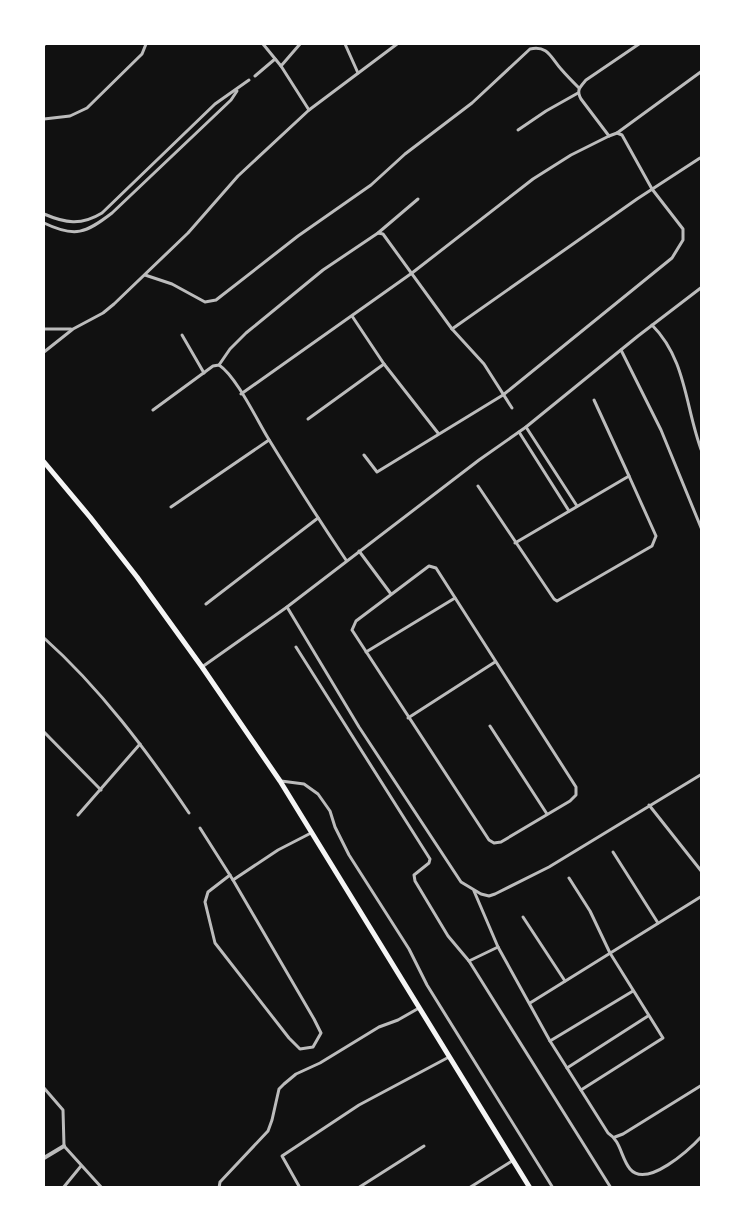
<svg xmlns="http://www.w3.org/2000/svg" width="745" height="1231" font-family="Cabin,sans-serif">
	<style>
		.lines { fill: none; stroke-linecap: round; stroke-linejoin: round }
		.minor { stroke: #bcbcbc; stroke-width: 3 }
		.tertiary { stroke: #bcbcbc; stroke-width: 4 }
		.primary { stroke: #f5f5f5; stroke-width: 5 }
	</style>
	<rect width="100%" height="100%" fill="#111"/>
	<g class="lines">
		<!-- minor -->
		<g class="minor">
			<polyline points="263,44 281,66 309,110"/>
			<polyline points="345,44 358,73"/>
			<polyline points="44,45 45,44"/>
			<polyline points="281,66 300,44"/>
			<polyline points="255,76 275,59"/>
			<polyline points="44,119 70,116 87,108 142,54 146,44"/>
			<polyline points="518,130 546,111 578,93"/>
			<polyline points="617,133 702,71"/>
			<path d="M609 136 581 99C576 90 580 87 586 80L639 44"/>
			<path d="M44 214C65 223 81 226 102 213L215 104 249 80"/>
			<path d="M44 223C75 238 86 233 112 213L231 100 237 91"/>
			<polyline points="378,233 418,199"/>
			<path d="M145 275 172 284 205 302 216 300 298 236 371 185 405 154 472 103 530 49C548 45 551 58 561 69 567 76 573 82 579 88"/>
			<polyline points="352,316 384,364 438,433"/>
			<path d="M652 325C687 360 685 408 702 452"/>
			<polyline points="44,329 71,329"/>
			<polyline points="452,329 637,199 700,158"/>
			<polyline points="182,335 204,373"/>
			<polyline points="621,350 661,430 702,530"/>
			<polyline points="44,352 73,329 103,313 114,304 188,233 238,176 309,110 397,44"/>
			<path d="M219 365C236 376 257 420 268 438 293 479 319 520 346 560"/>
			<polyline points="241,394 412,273 533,179 571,155 609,136 617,133 622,135 652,189 683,229 683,240 672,258 503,395 377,472 364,455"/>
			<polyline points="594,400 629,476"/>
			<polyline points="153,410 213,366 219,365 230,349 246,333 323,270 378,233 383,234 452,329 484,364 512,408"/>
			<polyline points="308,419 384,364"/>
			<polyline points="526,427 577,506"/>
			<polyline points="519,432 569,511"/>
			<polyline points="478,486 554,599 557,601 652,546 656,536 629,476 515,543"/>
			<polyline points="171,507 269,440"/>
			<polyline points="359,551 391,594"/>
			<polygon points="429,566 436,568 576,787 576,795 570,801 501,842 494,843 489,840 352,630 356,621"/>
			<polyline points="206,604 318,518"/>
			<polyline points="287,607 359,727 461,882 481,894 489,896 495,894 549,867 702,774"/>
			<path d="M44 638C100 688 147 751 189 813"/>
			<polyline points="296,647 430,859 429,863 414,875 415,881 448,936 469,961 498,947"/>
			<polyline points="366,652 455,598"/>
			<polyline points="202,667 287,607 479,460 526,427 638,336 702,287"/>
			<polyline points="408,718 495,662"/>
			<polyline points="490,726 547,814"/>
			<polyline points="44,732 101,790"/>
			<polyline points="281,781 304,784 318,794 330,811 335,827 349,855 409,949 427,985 553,1188"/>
			<polyline points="649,805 702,872"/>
			<polyline points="78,815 140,744"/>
			<polyline points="200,828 233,880"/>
			<polyline points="613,852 658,923"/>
			<polyline points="230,875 208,892 205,902 215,943 289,1038 300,1049 313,1047 321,1033 314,1019 233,880 278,850 311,833"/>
			<polyline points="569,878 590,911 610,953 663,1038 581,1090"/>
			<path d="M474 891 498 947 550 1041 608 1133C621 1141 621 1158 630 1169 647 1189 690 1149 702 1136"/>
			<polyline points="523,917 565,981"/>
			<polyline points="469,961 611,1188"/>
			<polyline points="530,1003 702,896"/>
			<polyline points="550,1041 633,991"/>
			<polyline points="567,1068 648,1016"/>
			<polyline points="44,1088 63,1110 64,1146 102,1188"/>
			<polyline points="615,1137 623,1134 702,1085"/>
			<polyline points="63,1188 81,1166"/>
			<polyline points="219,1188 220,1182 268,1131 272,1120 279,1089 284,1084 296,1074 320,1063 379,1027 398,1020 419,1008"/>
			<polyline points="300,1188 282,1156 359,1105 449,1057"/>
			<polyline points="358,1188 424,1146"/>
			<polyline points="469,1188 512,1161"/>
		</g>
		<!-- tertiary -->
		<polyline class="tertiary" points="44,1158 64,1146"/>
		<!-- primary -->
		<polyline class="primary" points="44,462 90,517 137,577 202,667 280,781 530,1188"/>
	</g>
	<!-- border -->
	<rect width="745" height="1231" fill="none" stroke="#ffffff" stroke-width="90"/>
</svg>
